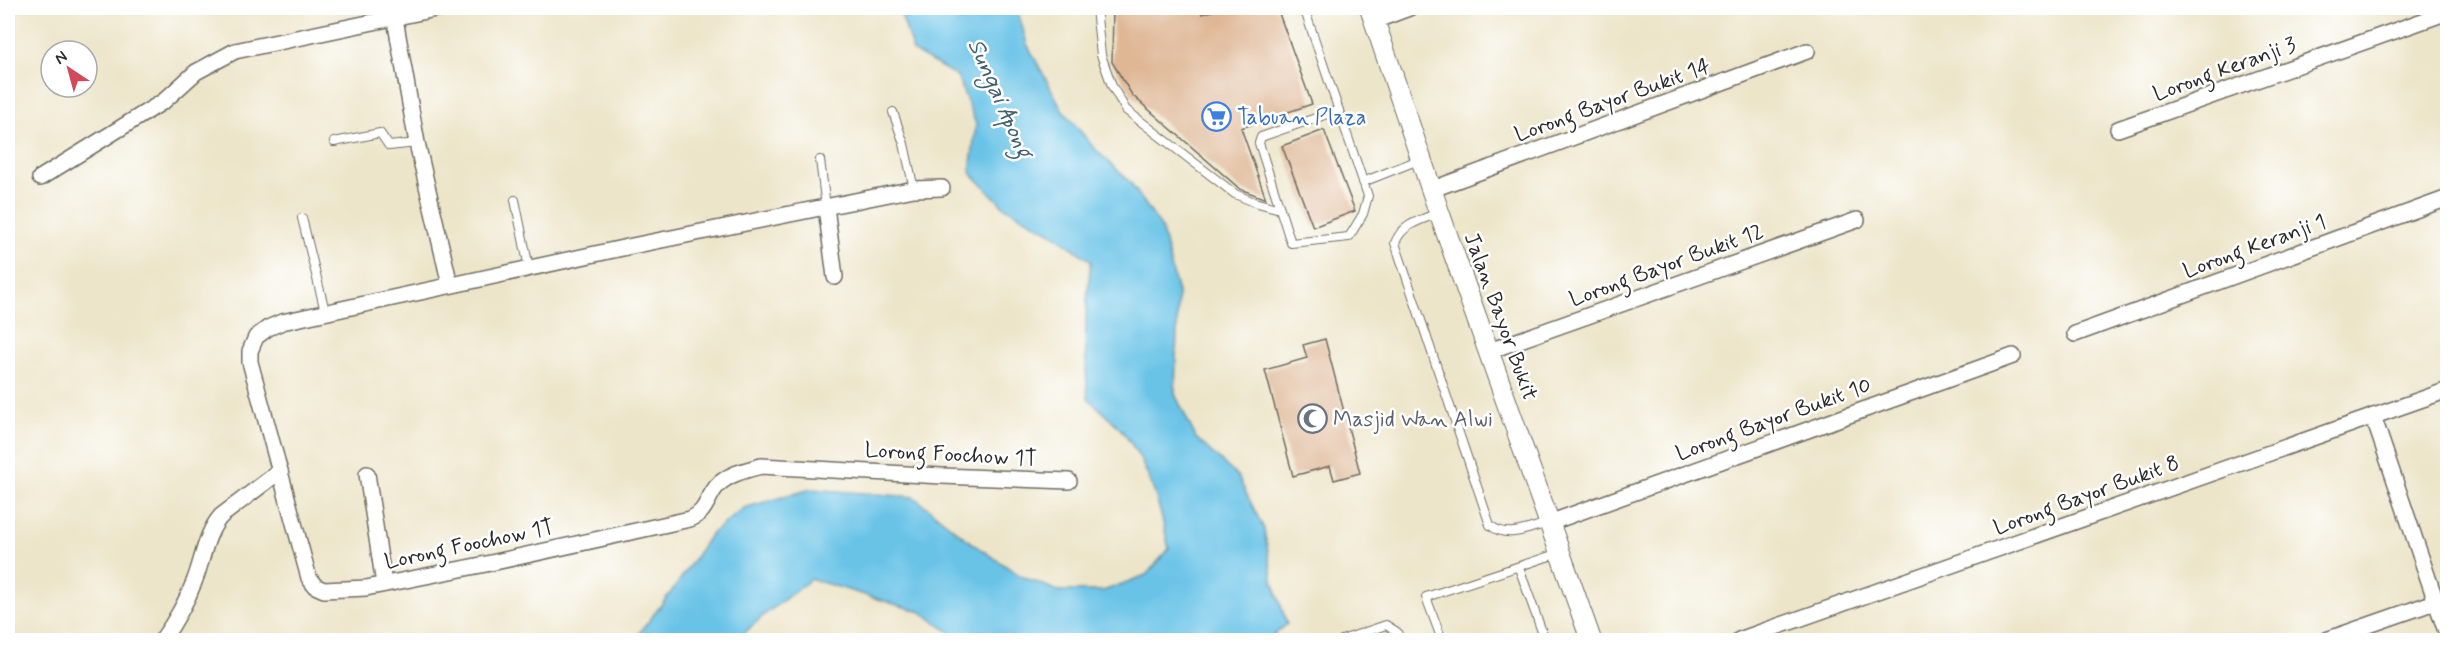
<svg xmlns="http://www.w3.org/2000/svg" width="2455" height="648" font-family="Mynerve,sans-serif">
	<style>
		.water { fill: #69c3e7; stroke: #4a7789; stroke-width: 1.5 }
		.building { fill: #dfb795 }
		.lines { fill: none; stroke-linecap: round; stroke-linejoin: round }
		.service-casing { stroke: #6f6c62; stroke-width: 10 }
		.minor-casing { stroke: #6f6c62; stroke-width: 18 }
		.tertiary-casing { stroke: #6f6c62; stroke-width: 22 }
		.service { stroke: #fff; stroke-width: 8 }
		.minor { stroke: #fff; stroke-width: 15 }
		.tertiary { stroke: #fff; stroke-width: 20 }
		.labels { text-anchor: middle; stroke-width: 5; stroke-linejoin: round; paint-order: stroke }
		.street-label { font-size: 22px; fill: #2b2b2b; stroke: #fff }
		.shop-label { font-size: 22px; fill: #366cbe; stroke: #fff; text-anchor: start }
		.worship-label { font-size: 22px; fill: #5b616d; stroke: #fff; text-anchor: start }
		.water-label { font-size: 24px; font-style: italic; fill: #41606d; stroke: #fff }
	</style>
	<rect width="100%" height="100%" fill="#fff"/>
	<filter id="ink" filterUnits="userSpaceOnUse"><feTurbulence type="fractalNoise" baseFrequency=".0167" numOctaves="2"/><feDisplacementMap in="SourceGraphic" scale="12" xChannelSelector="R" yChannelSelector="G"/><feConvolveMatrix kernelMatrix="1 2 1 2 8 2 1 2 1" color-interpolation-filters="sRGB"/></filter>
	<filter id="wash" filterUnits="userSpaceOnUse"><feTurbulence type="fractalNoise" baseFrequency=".008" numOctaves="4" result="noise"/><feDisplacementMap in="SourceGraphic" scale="24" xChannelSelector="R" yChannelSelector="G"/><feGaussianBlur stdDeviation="1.35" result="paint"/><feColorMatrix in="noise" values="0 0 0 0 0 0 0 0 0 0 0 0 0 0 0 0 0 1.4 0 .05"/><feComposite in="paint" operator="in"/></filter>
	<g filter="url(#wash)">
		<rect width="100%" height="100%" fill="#ede5c9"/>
		<!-- water -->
		<path class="water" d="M899 8H1017L1027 44 1062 109 1095 149 1130 182 1161 227 1178 293 1175 394 1196 438 1238 477 1264 529 1273 581 1287 624 1268 640H961L921 612 811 579 764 615 737 640H634L678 583 710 535 744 508 811 489 914 497 973 544 1021 576 1058 591H1103L1146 575 1169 549C1161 510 1149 464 1122 431 1112 419 1099 409 1088 398 1084 349 1085 310 1091 261L1053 234 1003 206 970 172 976 124 957 76 913 51Z"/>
		<g id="blocks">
			<!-- building -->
			<g class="building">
				<polygon points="1113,8 1200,8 1202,14 1221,8 1277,8 1312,104 1241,128 1266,199 1240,189 1132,95 1112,62"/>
				<polygon points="1324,130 1355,211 1313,227 1282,146"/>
				<polygon points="1325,339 1360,473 1334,480 1330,466 1293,476 1265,370 1307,358 1303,345"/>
			</g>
		</g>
	</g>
	<g filter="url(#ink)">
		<use href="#blocks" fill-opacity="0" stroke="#6f6c62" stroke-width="1.5"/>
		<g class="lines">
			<defs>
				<g id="service">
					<polyline points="1096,8 1101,55 1112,86 1126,110 1235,194 1254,202 1280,209"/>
					<polyline points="1304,8 1368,196 1363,214 1349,237 1291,243 1259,143 1261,137 1339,110"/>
					<polyline points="893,112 904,144 914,189"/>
					<polyline points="334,142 380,133 389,146 417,143"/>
					<polyline points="820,160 826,207"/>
					<polyline points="1363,182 1421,159"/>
					<polyline points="515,200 529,268"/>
					<path d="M1438 213C1421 220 1402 224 1395 243L1490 525C1507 540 1528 528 1548 523"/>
					<polyline points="302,218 325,311"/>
					<polyline points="1519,568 1545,640"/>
					<polyline points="1342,640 1386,625 1397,632 1400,640"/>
					<polyline points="1442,640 1426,597 1559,553"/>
				</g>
				<g id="minor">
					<polyline points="395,19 417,143 450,285"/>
					<polyline points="1374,21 1409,8"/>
					<polyline points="2118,129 2448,12"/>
					<polyline points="40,178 164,101 196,72 235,51 440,8"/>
					<path d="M942 188 914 189 632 246 282 322 268 328 256 337 250 351V362L309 578 315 586 324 590 366 588 486 564 690 519C707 512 706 499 717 486 728 474 746 470 761 466L942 476 1069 481"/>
					<polyline points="1433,189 1807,51"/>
					<polyline points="826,207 835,277"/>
					<polyline points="2075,334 2448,198"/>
					<polyline points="1489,351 1857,220"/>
					<polyline points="2373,416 2448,637"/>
					<polyline points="367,474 384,584"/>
					<polyline points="1549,523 2013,356"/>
					<path d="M162 640C175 622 186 603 194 582 203 560 205 534 221 516L280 471"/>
					<polyline points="1739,640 2448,390"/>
					<polyline points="2326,640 2435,602"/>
				</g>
				<polyline id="tertiary" points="1370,8 1439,212 1591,640"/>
			</defs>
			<!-- service casing -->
			<use href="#service" class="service-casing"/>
			<!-- minor casing -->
			<use href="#minor" class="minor-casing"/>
			<!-- tertiary casing -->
			<use href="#tertiary" class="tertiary-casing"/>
			<!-- service -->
			<use href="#service" class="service"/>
			<!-- minor -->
			<use href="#minor" class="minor"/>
			<!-- tertiary -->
			<use href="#tertiary" class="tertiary"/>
		</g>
	</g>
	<!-- icons -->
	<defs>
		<symbol id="supermarket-ring" viewBox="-11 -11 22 22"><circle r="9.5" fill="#fff" stroke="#3f7fe0" stroke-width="1.5"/><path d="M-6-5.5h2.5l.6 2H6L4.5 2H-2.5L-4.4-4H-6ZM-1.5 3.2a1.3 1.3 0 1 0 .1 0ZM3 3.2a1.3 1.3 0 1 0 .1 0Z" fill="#3f7fe0"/></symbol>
		<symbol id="mosque-ring" viewBox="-11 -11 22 22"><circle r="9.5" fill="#fff" stroke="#6b7280" stroke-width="1.5"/><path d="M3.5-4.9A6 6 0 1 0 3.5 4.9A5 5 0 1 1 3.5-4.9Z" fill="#6b7280"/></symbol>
	</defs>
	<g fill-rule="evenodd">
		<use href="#supermarket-ring" x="1200" y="100" width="33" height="33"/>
		<use href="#mosque-ring" x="1296" y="402" width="33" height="33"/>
	</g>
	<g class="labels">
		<!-- street labels -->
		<g class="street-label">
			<text transform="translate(2224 68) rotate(-20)" y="8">Lorong Keranji 3</text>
			<text transform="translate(1612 99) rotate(-20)" y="8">Lorong Bayor Bukit 14</text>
			<text transform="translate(2254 245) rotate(-20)" y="8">Lorong Keranji 1</text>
			<text transform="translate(1666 264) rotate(-20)" y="8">Lorong Bayor Bukit 12</text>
			<text transform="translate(1502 316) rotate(70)" y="8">Jalan Bayor Bukit</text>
			<text transform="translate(1773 418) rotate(-20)" y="8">Lorong Bayor Bukit 10</text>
			<text transform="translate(951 453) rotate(3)" y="8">Lorong Foochow 1T</text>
			<text transform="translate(2086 494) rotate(-20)" y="8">Lorong Bayor Bukit 8</text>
			<text transform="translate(469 543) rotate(-12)" y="8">Lorong Foochow 1T</text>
		</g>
		<!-- shop labels -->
		<g class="shop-label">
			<text x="1237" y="124">Tabuan Plaza</text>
		</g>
		<!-- worship labels -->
		<g class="worship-label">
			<text x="1333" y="426">Masjid Wan Alwi</text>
		</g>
		<!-- water labels -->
		<g class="water-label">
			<text transform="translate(1001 98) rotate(66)" y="8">Sungai Apong</text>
		</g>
	</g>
	<!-- margin -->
	<rect width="2455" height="648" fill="none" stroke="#fff" stroke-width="30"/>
	<!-- north arrow -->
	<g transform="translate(69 69) rotate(324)"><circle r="28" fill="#ffffff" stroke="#aaaaaa" stroke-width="1.5"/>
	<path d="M0-4.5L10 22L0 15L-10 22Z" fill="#d1495b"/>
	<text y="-9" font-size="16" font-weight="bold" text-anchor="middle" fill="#2b2b2b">N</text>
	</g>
</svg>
